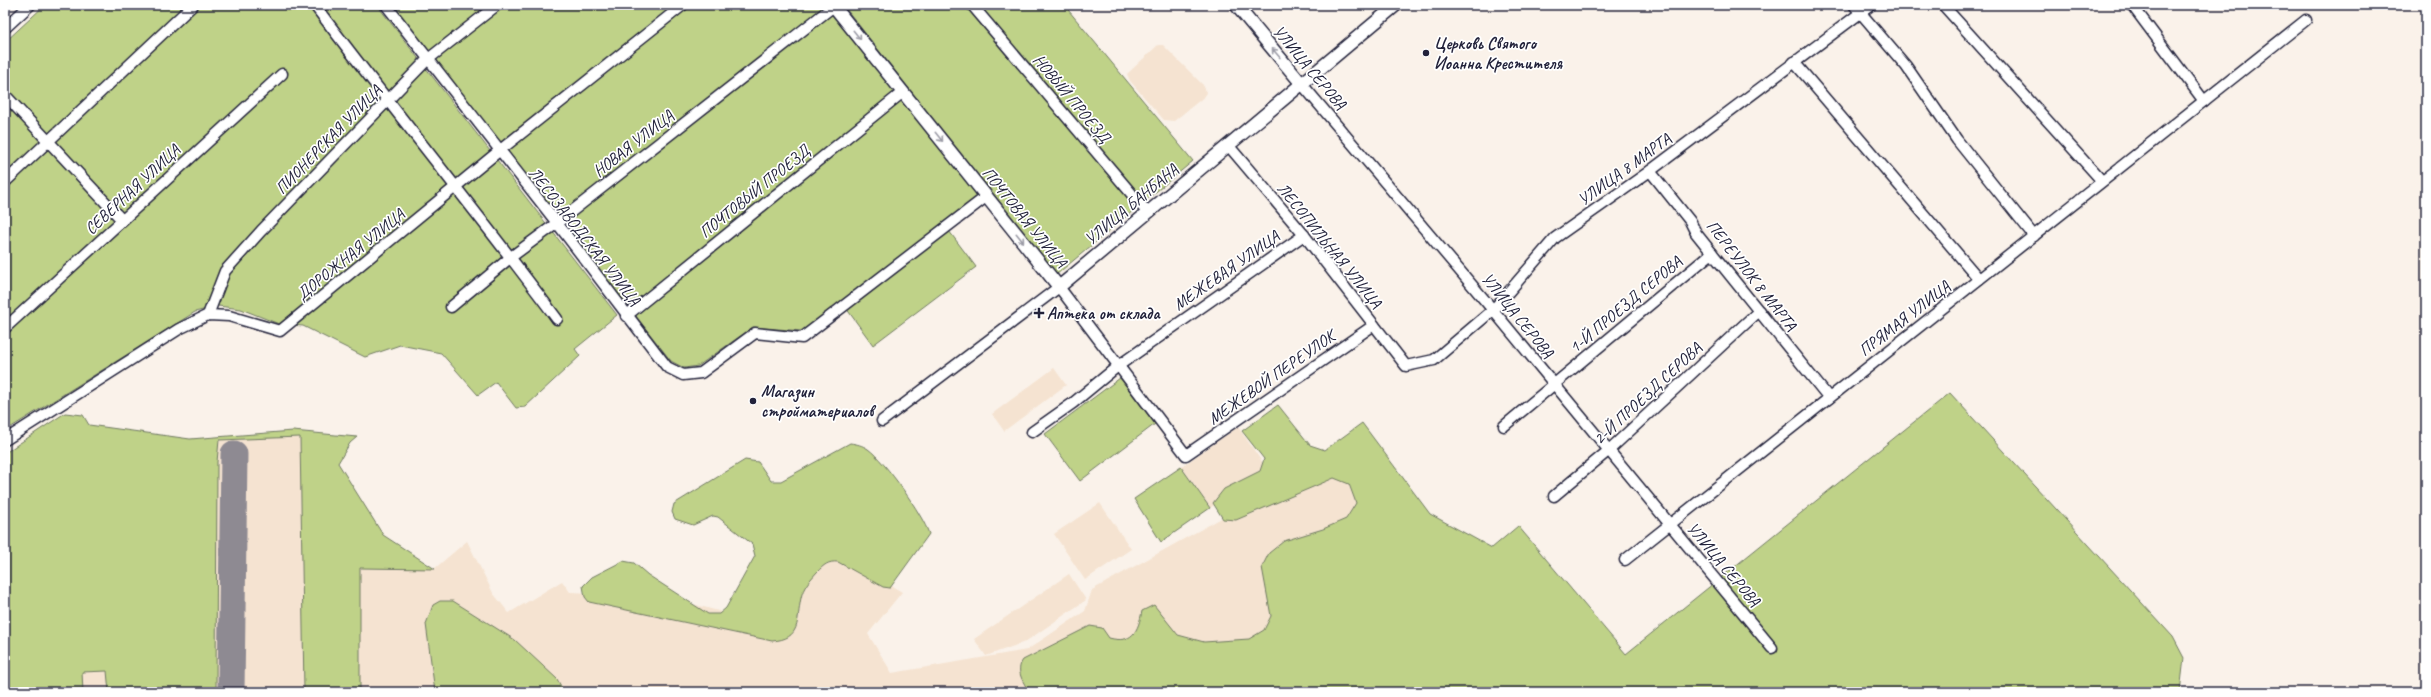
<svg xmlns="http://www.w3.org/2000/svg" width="2431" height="697" font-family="Caveat,sans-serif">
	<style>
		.built { fill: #f5e3d1 }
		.green { fill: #bfd288; stroke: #707a62 }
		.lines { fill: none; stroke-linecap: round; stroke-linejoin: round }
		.taxiway { stroke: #8e8a92; stroke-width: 27 }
		.minor-casing { stroke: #22223b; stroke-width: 13 }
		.tertiary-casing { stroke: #22223b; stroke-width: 15 }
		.minor { stroke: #fff; stroke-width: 10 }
		.tertiary { stroke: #fff; stroke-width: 12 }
		.oneway { stroke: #9c9ca7 }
		.poi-dot { fill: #22223b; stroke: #fff; stroke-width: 1.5 }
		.labels { text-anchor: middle; stroke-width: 3.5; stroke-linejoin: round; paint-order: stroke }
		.poi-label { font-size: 17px; font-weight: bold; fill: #22223b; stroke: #fff; text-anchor: start }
		.street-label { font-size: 17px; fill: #22223b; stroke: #fff }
	</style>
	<rect width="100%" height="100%" fill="#faf2ea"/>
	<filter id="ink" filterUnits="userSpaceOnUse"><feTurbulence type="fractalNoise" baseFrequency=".025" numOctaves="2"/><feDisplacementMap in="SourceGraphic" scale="8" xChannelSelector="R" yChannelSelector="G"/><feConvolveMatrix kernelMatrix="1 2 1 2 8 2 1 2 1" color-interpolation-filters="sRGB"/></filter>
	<g filter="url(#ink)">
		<!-- built -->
		<g class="built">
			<polygon points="1158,45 1163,45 1203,85 1206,91 1205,96 1174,121 1164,120 1130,81 1127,74"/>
			<polygon points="1054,368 1066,385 1004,431 992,414"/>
			<polygon points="65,413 83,415 89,425 190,439 293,431 357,437 350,443 338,463 383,535 434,569 467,541 493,593 509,613 562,581 570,592 663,596 785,629 797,586 835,553 902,592 868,634 892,673 1027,650 1085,611 1092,590 1353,445 1561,692 5,692 5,453"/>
			<polygon points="1238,427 1267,469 1210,508 1181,467"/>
			<polygon points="1100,503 1131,549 1085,580 1054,534"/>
			<polygon points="1069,574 1086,600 1025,642 986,656 974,639"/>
		</g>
		<!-- green -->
		<g class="green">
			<polygon points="45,5 377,5 617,315 575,349 580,356 525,407 516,408 496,382 478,395 441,353 400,345 365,357 303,326 279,324 241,309 218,306 195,312 5,431 5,42"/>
			<polygon points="393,5 825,5 979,198 803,331 753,327 698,366 684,368 671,361"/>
			<polygon points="843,5 1064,5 1193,161 1056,275"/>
			<polygon points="949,231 976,267 873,345 846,308"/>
			<polygon points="1120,378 1155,424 1080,481 1045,434"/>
			<path d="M1950 393 2173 637 2184 658 2180 692H1029C1023 681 1015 671 1023 660L1090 626 1102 628 1109 638C1132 644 1138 632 1142 611L1154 605 1178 635 1204 642 1249 639 1264 630 1271 616 1262 567 1269 553 1284 541 1323 529 1346 519 1356 503 1349 484 1334 478 1236 520 1223 519 1213 503 1224 489 1260 471 1264 459 1242 431 1278 405 1310 445 1325 450 1362 423 1430 514 1492 548 1518 526 1626 654Z"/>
			<polygon points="65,413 83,415 89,425 190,439 293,431 357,437 350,443 338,463 383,535 435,569 360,568 360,692 304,692 300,437 219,440 217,462 216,692 109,692 107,671 82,672 83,692 5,692 5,453"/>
			<path d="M850 443C857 444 862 445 868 449 885 461 923 515 929 534L890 588 883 587 838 562C828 561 824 565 817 572 810 580 803 587 801 598 796 621 802 639 772 641L589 602 585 597 583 586 592 577 623 561 634 563 648 575 708 614H719L726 608 755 556 752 544 718 517 713 516 693 525 675 519 672 512 674 504 745 460 758 462 771 481H781Z"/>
			<polygon points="1181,467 1210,508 1161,542 1134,499"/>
			<polygon points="440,601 453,601 515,640 557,679 564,692 435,692 426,624 433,605"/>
		</g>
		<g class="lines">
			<!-- taxiway -->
			<polyline class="taxiway" points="231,692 234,454"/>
			<defs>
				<g id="minor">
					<path d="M319 5 316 7C395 112 479 214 557 319"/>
					<polyline points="386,5 557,223 667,367 683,375 701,373 755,333 802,338 987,196"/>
					<polyline points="972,5 1147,212"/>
					<polyline points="1854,5 1906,66 1957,140 2034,236"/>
					<polyline points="1943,5 2102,181"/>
					<polyline points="2132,5 2204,101"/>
					<polyline points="5,28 30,5"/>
					<polyline points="1794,62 1979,279"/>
					<polyline points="1301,83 1493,310 1772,648"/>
					<polyline points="5,95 122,220"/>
					<polyline points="1228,145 1304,235 1406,366 1434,360 1493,310 1555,238 1650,171 1871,5"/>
					<polyline points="1650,171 1690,221 1696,233 1712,253 1829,398"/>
					<polyline points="5,182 193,5"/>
					<polyline points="451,307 511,257 557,223 835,5"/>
					<polyline points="208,315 225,271 261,231 427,60 497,5"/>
					<polyline points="626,316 903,92"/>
					<polyline points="5,328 282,74"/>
					<polyline points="882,421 1059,287 1186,455 1374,325"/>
					<polyline points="1504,426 1712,253"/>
					<polyline points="1032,432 1073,403 1118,366 1304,235"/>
					<polyline points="5,440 179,329 208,315 229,316 280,331 499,151 683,5"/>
					<polyline points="1554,496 1608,451 1759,311"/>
					<polyline points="1625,560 2306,20"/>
				</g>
				<g id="tertiary">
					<polyline points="833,5 1059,287 1396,5"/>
					<polyline points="1236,5 1301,83"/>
				</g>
			</defs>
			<!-- minor casing -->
			<use href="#minor" class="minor-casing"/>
			<!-- tertiary casing -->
			<use href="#tertiary" class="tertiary-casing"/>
			<!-- minor -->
			<use href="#minor" class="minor"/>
			<!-- tertiary -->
			<use href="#tertiary" class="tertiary"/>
		</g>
		<!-- one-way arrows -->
		<defs><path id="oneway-shaft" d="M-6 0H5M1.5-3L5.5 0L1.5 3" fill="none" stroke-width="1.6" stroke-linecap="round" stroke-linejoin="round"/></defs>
		<g class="oneway">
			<use href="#oneway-shaft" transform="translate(857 35) rotate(51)"/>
			<use href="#oneway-shaft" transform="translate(1276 53) rotate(-130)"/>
			<use href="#oneway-shaft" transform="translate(939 137) rotate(51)"/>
			<use href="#oneway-shaft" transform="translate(1020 238) rotate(51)"/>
		</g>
	</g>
	<!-- markers -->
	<g class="poi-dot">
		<circle cx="1426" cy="53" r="4"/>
		<path d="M1037 307h4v4h4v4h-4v4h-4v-4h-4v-4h4z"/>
		<circle cx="753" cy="401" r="4"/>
	</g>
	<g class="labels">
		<!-- poi labels -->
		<g class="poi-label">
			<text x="1434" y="49">Церковь Святого<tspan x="1434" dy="20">Иоанна Крестителя</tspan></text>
			<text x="1047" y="319">Аптека от склада</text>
			<text x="761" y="397">Магазин<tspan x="761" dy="20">стройматериалов</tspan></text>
		</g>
		<!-- street labels -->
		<g class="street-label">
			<text transform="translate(1310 67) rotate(50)" y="6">УЛИЦА СЕРОВА</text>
			<text transform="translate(1072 98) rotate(50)" y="6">НОВЫЙ ПРОЕЗД</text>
			<text transform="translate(328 139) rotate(-46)" y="6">ПИОНЕРСКАЯ УЛИЦА</text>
			<text transform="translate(633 143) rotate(-38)" y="6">НОВАЯ УЛИЦА</text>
			<text transform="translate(1624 169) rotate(-36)" y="6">УЛИЦА 8 МАРТА</text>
			<text transform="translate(132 189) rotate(-43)" y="6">СЕВЕРНАЯ УЛИЦА</text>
			<text transform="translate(754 191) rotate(-39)" y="6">ПОЧТОВЫЙ ПРОЕЗД</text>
			<text transform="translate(1131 204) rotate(-40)" y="6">УЛИЦА БАНБАНА</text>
			<text transform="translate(1025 217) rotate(51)" y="6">ПОЧТОВАЯ УЛИЦА</text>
			<text transform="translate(585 236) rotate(52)" y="6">ЛЕСОЗАВОДСКАЯ УЛИЦА</text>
			<text transform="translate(1330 245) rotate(51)" y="6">ЛЕСОПИЛЬНАЯ УЛИЦА</text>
			<text transform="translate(350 254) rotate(-39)" y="6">ДОРОЖНАЯ УЛИЦА</text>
			<text transform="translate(1226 270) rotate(-35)" y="6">МЕЖЕВАЯ УЛИЦА</text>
			<text transform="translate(1752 275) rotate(52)" y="6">ПЕРЕУЛОК 8 МАРТА</text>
			<text transform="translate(1625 304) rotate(-40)" y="6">1-Й ПРОЕЗД СЕРОВА</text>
			<text transform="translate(1518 315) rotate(51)" y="6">УЛИЦА СЕРОВА</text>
			<text transform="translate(1904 318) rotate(-38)" y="6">ПРЯМАЯ УЛИЦА</text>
			<text transform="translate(1271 377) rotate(-35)" y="6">МЕЖЕВОЙ ПЕРЕУЛОК</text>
			<text transform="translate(1647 393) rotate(-43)" y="6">2-Й ПРОЕЗД СЕРОВА</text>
			<text transform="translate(1724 564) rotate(50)" y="6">УЛИЦА СЕРОВА</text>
		</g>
	</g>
	<!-- margin -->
	<rect width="2431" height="697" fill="none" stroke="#fff" stroke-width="20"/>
	<rect x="10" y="10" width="2411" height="677" fill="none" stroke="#22223b" stroke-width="1.5" filter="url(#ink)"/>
</svg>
